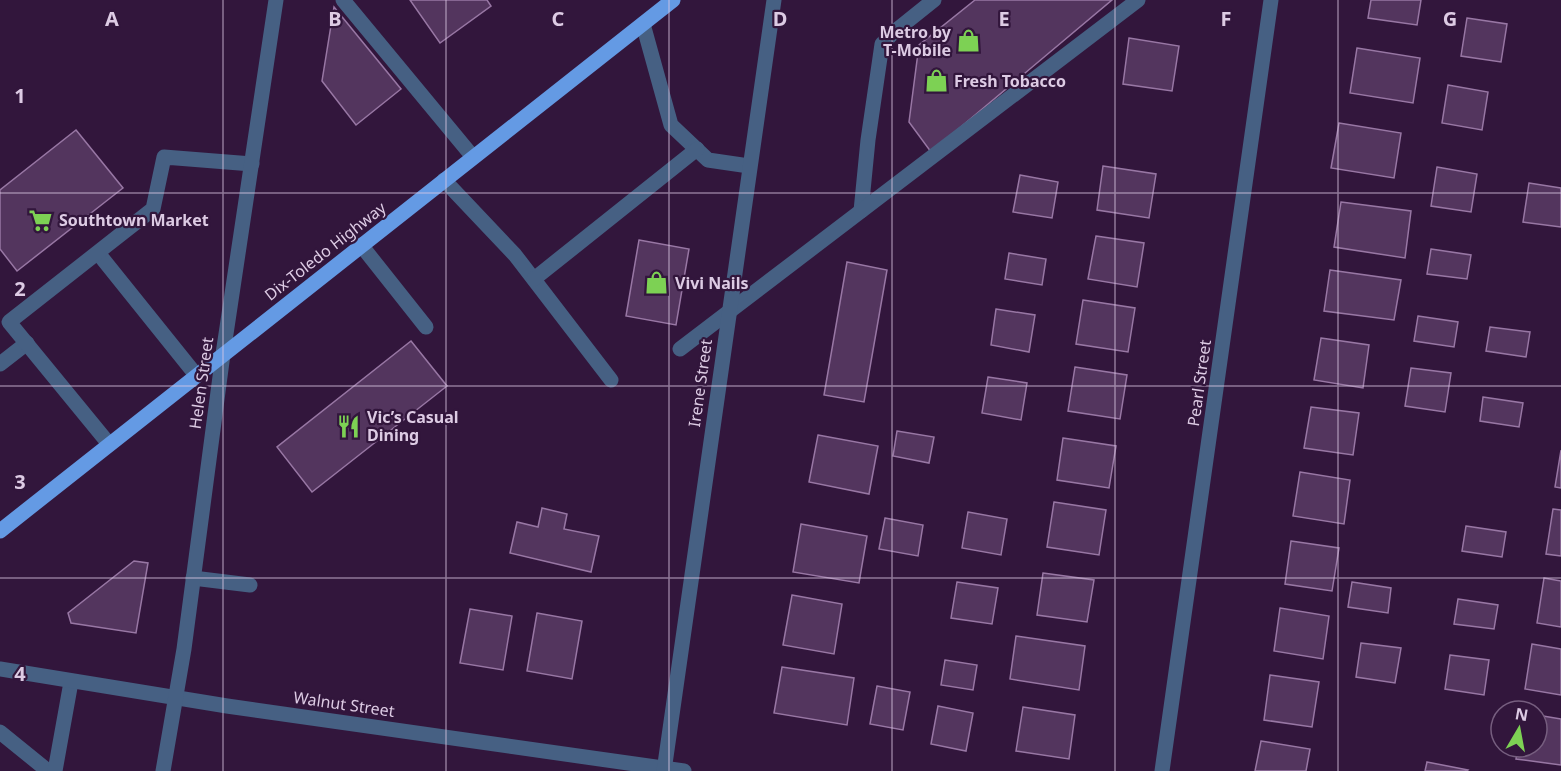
<svg xmlns="http://www.w3.org/2000/svg" width="1561" height="771" font-family="'Noto Sans',sans-serif">
	<style>
		.building { fill: #53355e; stroke: #9877a4; stroke-width: 1.5 }
		.lines { fill: none; stroke-linecap: round; stroke-linejoin: round }
		.service { stroke: #466083; stroke-width: 15 }
		.minor { stroke: #466083; stroke-width: 15 }
		.primary { stroke: #649ae4; stroke-width: 15 }
		.grid { fill: none; stroke: #ddcbe4; stroke-width: 1.5; stroke-opacity: 0.55 }
		.labels { text-anchor: middle; stroke-width: 4.5; stroke-linejoin: round; paint-order: stroke }
		.poi-label { font-size: 16px; font-weight: bold; fill: #ddcbe4; stroke: #32163c; text-anchor: start }
		.street-label { font-size: 16px; fill: #ddcbe4; stroke: #32163c }
		.grid-label { font-size: 20px; text-anchor: middle; font-weight: bold; fill: #ddcbe4; stroke: #32163c; stroke-width: 4.5; stroke-linejoin: round; paint-order: stroke }
	</style>
	<rect width="100%" height="100%" fill="#32163c"/>
	<!-- building -->
	<g class="building">
		<polygon points="410,0 487,0 491,6 440,43"/>
		<polygon points="975,0 1112,0 931,152 909,122 919,45"/>
		<polygon points="1371,0 1421,0 1417,25 1368,18"/>
		<polygon points="334,7 401,89 356,125 322,81"/>
		<polygon points="1467,18 1507,24 1501,62 1461,56"/>
		<polygon points="1129,38 1179,46 1172,91 1123,84"/>
		<polygon points="1357,48 1420,58 1413,103 1350,93"/>
		<polygon points="1448,85 1488,92 1482,130 1442,123"/>
		<polygon points="1339,123 1401,133 1394,178 1331,168"/>
		<polygon points="76,130 123,188 17,271 0,249 0,190"/>
		<polygon points="1103,166 1156,174 1149,218 1097,210"/>
		<polygon points="1437,167 1477,174 1471,212 1431,206"/>
		<polygon points="1020,175 1058,182 1052,218 1013,212"/>
		<polygon points="1529,183 1561,188 1561,227 1523,222"/>
		<polygon points="1341,202 1411,211 1405,258 1334,247"/>
		<polygon points="1096,236 1144,243 1137,287 1088,279"/>
		<polygon points="639,240 689,249 676,325 626,316"/>
		<polygon points="1431,249 1471,255 1467,279 1427,274"/>
		<polygon points="1009,253 1046,259 1042,285 1005,279"/>
		<polygon points="847,262 887,270 864,402 824,395"/>
		<polygon points="1330,270 1401,280 1394,320 1324,311"/>
		<polygon points="1083,300 1135,308 1128,352 1076,344"/>
		<polygon points="996,309 1035,315 1029,352 991,345"/>
		<polygon points="1418,316 1458,322 1454,347 1414,341"/>
		<polygon points="1490,327 1530,332 1526,357 1486,351"/>
		<polygon points="1321,338 1369,345 1363,388 1314,380"/>
		<polygon points="411,341 447,386 312,492 277,447"/>
		<polygon points="1075,367 1127,375 1120,419 1068,411"/>
		<polygon points="1411,368 1451,373 1445,412 1405,406"/>
		<polygon points="988,377 1027,383 1021,420 982,413"/>
		<polygon points="1483,397 1523,403 1519,427 1480,421"/>
		<polygon points="1311,407 1359,413 1353,455 1304,448"/>
		<polygon points="897,431 934,437 929,463 893,456"/>
		<polygon points="818,435 878,446 869,494 809,482"/>
		<polygon points="1063,438 1116,446 1109,488 1057,480"/>
		<polygon points="1561,450 1561,488 1555,487"/>
		<polygon points="1300,472 1350,480 1344,524 1293,516"/>
		<polygon points="1054,502 1106,510 1099,555 1047,547"/>
		<polygon points="542,508 567,514 564,529 599,536 591,572 510,553 517,522 538,527"/>
		<polygon points="1553,509 1561,510 1561,556 1546,554"/>
		<polygon points="968,512 1007,519 1001,555 962,548"/>
		<polygon points="885,518 923,525 918,556 879,549"/>
		<polygon points="801,524 867,536 859,583 793,572"/>
		<polygon points="1466,526 1506,532 1502,557 1462,551"/>
		<polygon points="1291,541 1339,548 1332,591 1285,584"/>
		<polygon points="134,561 148,563 136,633 71,623 68,613"/>
		<polygon points="1043,573 1094,580 1087,622 1037,615"/>
		<polygon points="1544,578 1561,581 1561,627 1537,623"/>
		<polygon points="957,582 998,588 992,624 951,618"/>
		<polygon points="1352,582 1391,588 1388,613 1348,607"/>
		<polygon points="792,595 842,604 834,654 783,645"/>
		<polygon points="1458,599 1498,605 1494,629 1454,624"/>
		<polygon points="1280,608 1329,616 1323,659 1274,651"/>
		<polygon points="470,609 512,616 503,670 460,663"/>
		<polygon points="537,613 582,621 572,679 527,671"/>
		<polygon points="1016,636 1085,646 1079,690 1010,679"/>
		<polygon points="1361,643 1401,648 1395,683 1356,677"/>
		<polygon points="1532,644 1561,649 1561,695 1525,689"/>
		<polygon points="1450,655 1489,660 1484,695 1445,689"/>
		<polygon points="945,660 977,665 973,690 941,685"/>
		<polygon points="782,667 854,678 847,725 774,713"/>
		<polygon points="1270,675 1319,682 1312,727 1264,720"/>
		<polygon points="877,686 910,692 903,730 870,724"/>
		<polygon points="938,706 973,713 966,751 931,744"/>
		<polygon points="1023,707 1075,715 1069,759 1016,751"/>
		<polygon points="1537,715 1561,719 1561,765 1516,759 1518,747 1537,747"/>
		<polygon points="1261,741 1310,749 1306,771 1255,771"/>
		<polygon points="1427,762 1468,770 1467,771 1425,771"/>
	</g>
	<g class="lines">
		<!-- service -->
		<g class="service">
			<polyline points="343,0 473,157"/>
			<polyline points="643,24 671,125 708,160 749,166"/>
			<polyline points="444,180 515,255 611,380"/>
			<polyline points="861,211 868,140 882,44 894,32 934,0"/>
			<polyline points="361,245 426,327"/>
			<polyline points="98,253 196,375"/>
			<polyline points="534,279 697,149"/>
			<polyline points="680,349 1138,0"/>
			<polyline points="0,364 27,343"/>
			<polyline points="109,444 9,322 153,209 164,157 252,164"/>
			<polyline points="193,578 250,585"/>
			<polyline points="0,732 48,771"/>
			<polyline points="55,771 71,682"/>
		</g>
		<!-- minor -->
		<g class="minor">
			<polyline points="0,669 227,706 684,771"/>
			<polyline points="163,771 184,649 223,354 276,0"/>
			<polyline points="664,771 774,0"/>
			<polyline points="1162,771 1271,0"/>
		</g>
		<!-- primary -->
		<polyline class="primary" points="0,531 673,0"/>
	</g>
	<!-- grid -->
	<path class="grid" d="M223 0V771M446 0V771M669 0V771M892 0V771M1115 0V771M1338 0V771M0 193H1561M0 386H1561M0 578H1561"/>
	<!-- icons -->
	<defs>
		<symbol id="shop-bare" viewBox="-9 -9 18 18"><path d="M-5-2.5h2.3a2.7 3.5 0 0 1 5.4 0H5L5.5 6h-11ZM-1.5-2.5h3a1.5 2.3 0 0 0-3 0Z" fill="#7dd154" stroke="#32163c" stroke-width="2.5" paint-order="stroke"/></symbol>
		<symbol id="supermarket-bare" viewBox="-9 -9 18 18"><path d="M-6-5.5h2.5l.6 2H6L4.5 2H-2.5L-4.4-4H-6ZM-1.5 3.2a1.3 1.3 0 1 0 .1 0ZM3 3.2a1.3 1.3 0 1 0 .1 0Z" fill="#7dd154" stroke="#32163c" stroke-width="2.5" paint-order="stroke"/></symbol>
		<symbol id="restaurant-bare" viewBox="-9 -9 18 18"><path d="M-5-6h1v4h1v-4h1v4h1v-4h1v5L-1.5 .5V6h-2V.5L-5-1ZM5-6V6H3V1.5H1.5Q1.5-4 5-6Z" fill="#7dd154" stroke="#32163c" stroke-width="2.5" paint-order="stroke"/></symbol>
	</defs>
	<g fill-rule="evenodd">
		<use href="#shop-bare" x="952" y="24" width="33" height="33"/>
		<use href="#shop-bare" x="920" y="64" width="33" height="33"/>
		<use href="#supermarket-bare" x="24" y="204" width="33" height="33"/>
		<use href="#shop-bare" x="640" y="266" width="33" height="33"/>
		<use href="#restaurant-bare" x="332" y="410" width="33" height="33"/>
	</g>
	<g class="labels">
		<!-- poi labels -->
		<g class="poi-label">
			<text x="951" y="38" text-anchor="end">Metro by<tspan x="951" dy="18">T-Mobile</tspan></text>
			<text x="954" y="87">Fresh Tobacco</text>
			<text x="59" y="226">Southtown Market</text>
			<text x="675" y="289">Vivi Nails</text>
			<text x="367" y="423">Vic’s Casual<tspan x="367" dy="18">Dining</tspan></text>
		</g>
		<!-- street labels -->
		<g class="street-label">
			<text transform="translate(325 251) rotate(-38)" y="6">Dix-Toledo Highway</text>
			<text transform="translate(201 383) rotate(-82)" y="6">Helen Street</text>
			<text transform="translate(700 383) rotate(-82)" y="6">Irene Street</text>
			<text transform="translate(1199 383) rotate(-82)" y="6">Pearl Street</text>
			<text transform="translate(344 704) rotate(8)" y="6">Walnut Street</text>
		</g>
	</g>
	<g class="grid-label">
		<text x="112" y="26">A</text>
		<text x="335" y="26">B</text>
		<text x="558" y="26">C</text>
		<text x="780" y="26">D</text>
		<text x="1004" y="26">E</text>
		<text x="1226" y="26">F</text>
		<text x="1450" y="26">G</text>
		<text x="20" y="103">1</text>
		<text x="20" y="296">2</text>
		<text x="20" y="489">3</text>
		<text x="20" y="681">4</text>
	</g>
	<!-- north arrow -->
	<g transform="translate(1519 729) rotate(10)"><circle r="28" fill="#32163c" stroke="#765e7f" stroke-width="1.5"/>
	<path d="M0-4.5L10 22L0 15L-10 22Z" fill="#7dd154"/>
	<text y="-9" font-size="16" font-weight="bold" text-anchor="middle" fill="#ddcbe4">N</text>
	</g>
</svg>
